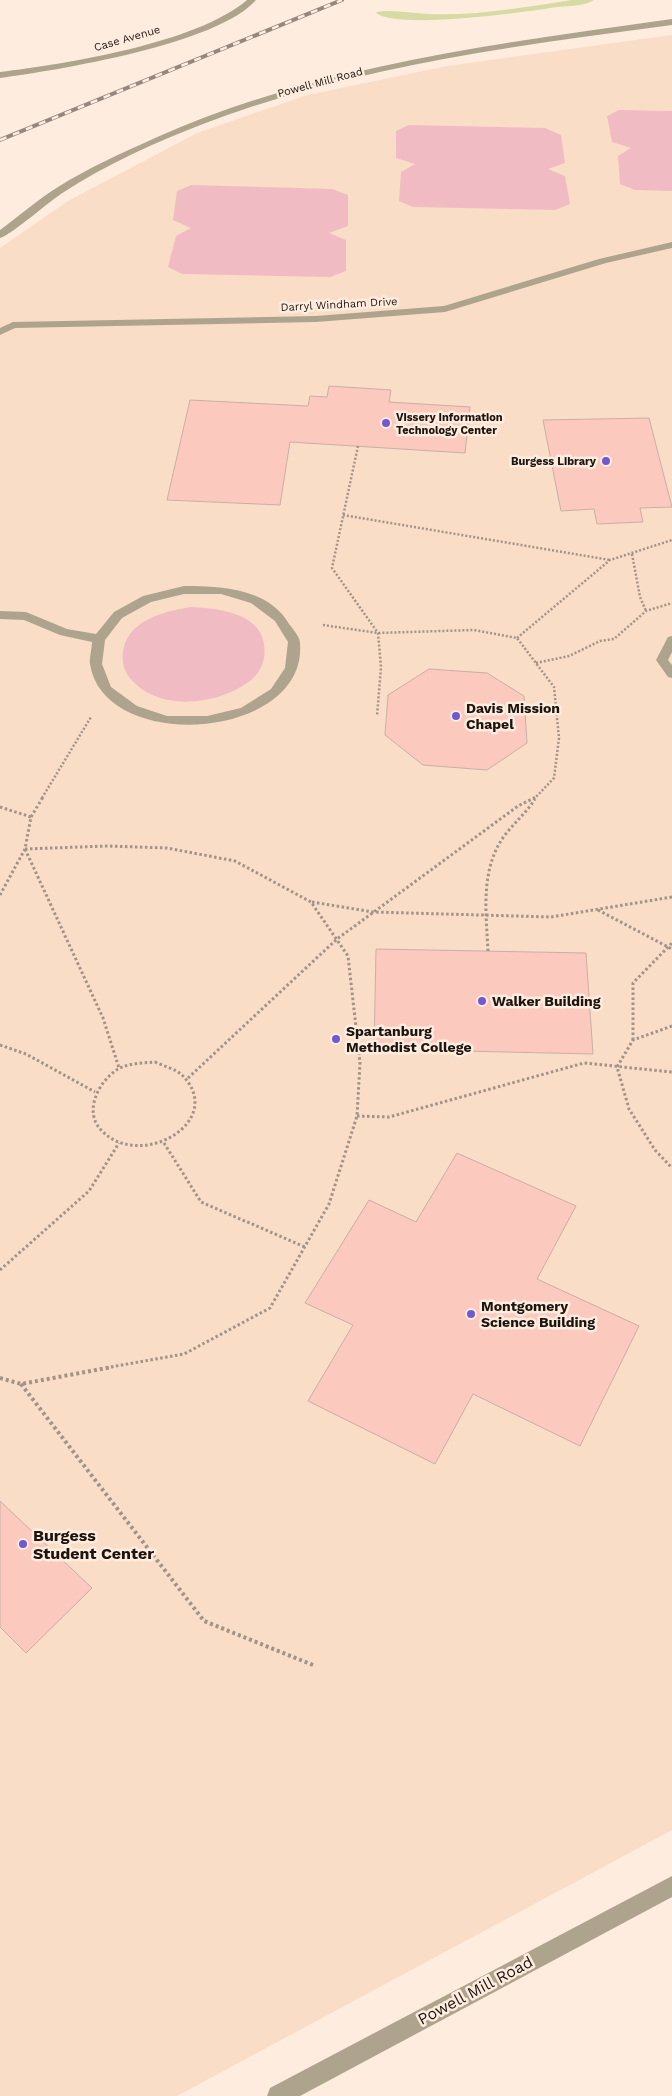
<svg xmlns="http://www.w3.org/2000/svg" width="672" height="2096" font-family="'Work Sans',sans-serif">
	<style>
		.built { fill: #faddc7 }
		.green { fill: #f1bbc3 }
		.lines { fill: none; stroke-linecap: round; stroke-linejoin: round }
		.stream { fill: #d5dba3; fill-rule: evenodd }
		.building { fill: #fbc9bd; stroke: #caaea7 }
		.path-far2 { stroke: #a19388; stroke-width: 2.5; stroke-dasharray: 2 2; stroke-linecap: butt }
		.path-far1 { stroke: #a19388; stroke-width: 3; stroke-dasharray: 2.5 2.5; stroke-linecap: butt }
		.path { stroke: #a19388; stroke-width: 4; stroke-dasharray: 3 3; stroke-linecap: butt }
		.minor { fill: #aea48e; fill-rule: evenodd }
		.rail-casing { stroke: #95877d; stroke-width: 4 }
		.rail { stroke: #feecde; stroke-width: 2.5; stroke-dasharray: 7; stroke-linecap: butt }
		.poi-dot { fill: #7258d2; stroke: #feecde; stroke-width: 2 }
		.labels { text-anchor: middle; stroke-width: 5; stroke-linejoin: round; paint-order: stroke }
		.far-street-label { font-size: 11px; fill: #1c140e; stroke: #feecde }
		.far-poi-label { font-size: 11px; font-weight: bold; fill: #1c140e; stroke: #feecde; text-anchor: start }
		.poi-label { font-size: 14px; font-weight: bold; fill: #1c140e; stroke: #feecde; text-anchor: start }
		.near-poi-label { font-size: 16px; font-weight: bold; fill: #1c140e; stroke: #feecde; text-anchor: start }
		.near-street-label { font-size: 16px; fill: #1c140e; stroke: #feecde }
	</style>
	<rect width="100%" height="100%" fill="#feecde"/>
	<!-- built -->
	<polygon class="built" points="672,35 672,1830 177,2096 0,2096 0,248 68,201 197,133 307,95 447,66"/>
	<!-- green -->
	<g class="green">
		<polygon points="619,110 672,111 672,191 635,190 620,184 618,156 631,148 612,142 607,116"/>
		<polygon points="409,125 545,128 561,135 565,163 548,169 565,176 570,204 555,210 413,207 399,201 401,172 415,164 396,158 396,131"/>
		<polygon points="191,185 332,189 348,195 348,226 329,233 346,240 346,271 330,277 182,274 168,267 176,236 191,228 173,220 177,191"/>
		<path d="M191 607C215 608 256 612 263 640 268 658 261 675 244 685 211 706 156 711 129 677 123 669 122 660 123 651 128 620 165 611 191 607Z"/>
	</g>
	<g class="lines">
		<!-- stream -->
		<path class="stream" d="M572 0H594C586 6 568 6 557 7 526 12 398 30 376 13 382 8 419 14 429 14 477 16 525 7 572 0Z"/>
	</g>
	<!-- building -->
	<g class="building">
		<polygon points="329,386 391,390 389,402 470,407 465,453 290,442 280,505 167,500 190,400 308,406 310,396 327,397"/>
		<polygon points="649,418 672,507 640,508 643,522 597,524 594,509 561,511 543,420"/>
		<polygon points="429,669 487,673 524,696 527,743 487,770 423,765 385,735 388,695"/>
		<polygon points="376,949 586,953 593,1054 374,1049"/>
		<polygon points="457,1153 576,1206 537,1279 639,1326 580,1446 473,1394 435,1464 308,1401 353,1325 305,1303 369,1200 416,1222"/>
		<polygon points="0,1501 92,1588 26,1653 0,1627"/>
	</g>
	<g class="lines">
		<!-- path-far2 -->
		<g class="path-far2">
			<polyline points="358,446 332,568 378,633 381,667 377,716"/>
			<polyline points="343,515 610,560"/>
			<polyline points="632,554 640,597 646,611"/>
			<polyline points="323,625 378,633 474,630 517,638 554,687 559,738 554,778 535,798"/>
			<polyline points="517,638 610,560 672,540"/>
			<polyline points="536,663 569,656 600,641 614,639 646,611 672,603"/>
			<polyline points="42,798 91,717"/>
		</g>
		<!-- path-far1 -->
		<g class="path-far1">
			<polyline points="0,807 31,817"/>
			<polyline points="25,849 103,1018 119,1068"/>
			<polyline points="25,849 107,846 167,848 235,861 311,902 348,956 360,1063 357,1116 329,1204 270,1308 184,1354 105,1368"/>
			<polyline points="0,895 25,849 31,817 43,797"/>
			<polyline points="312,902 373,912 551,917 672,897"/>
			<polyline points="598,910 672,949"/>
			<path d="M488 951C486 912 480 868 505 835 515 822 527 812 535 799"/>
			<polyline points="672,1026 633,1040 617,1067 629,1109 655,1150 672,1168"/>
			<polyline points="633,1040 633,983 672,943"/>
			<polyline points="0,1045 26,1054 95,1092"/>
			<path d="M155 1062C163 1066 176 1069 182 1075 228 1121 140 1172 101 1130 83 1111 99 1081 118 1069 129 1063 143 1063 155 1062Z"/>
			<polyline points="188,1078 337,939 518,806 536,797"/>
			<polyline points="357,1116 389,1117 584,1063 672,1072"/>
			<polyline points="164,1143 201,1202 305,1247"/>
			<polyline points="0,1270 89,1191 119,1143"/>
		</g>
		<!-- path -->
		<g class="path">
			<polyline points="0,1378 21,1384 112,1367"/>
			<polyline points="21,1384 204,1621 313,1665"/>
		</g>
		<!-- minor -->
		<g class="minor">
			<path d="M247 0H256C218 44 59 70 0 78V72C66 64 197 43 247 0Z"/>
			<path d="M672 19V25C513 46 354 66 203 124 156 142 107 164 64 192 49 201 13 234 0 238V230C19 216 37 200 58 187 88 168 122 153 155 138 319 65 496 44 672 19Z"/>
			<polygon points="672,242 672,248 606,263 445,312 316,322 15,328 0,335 0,328 13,322 316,316 444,306 599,259"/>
			<path d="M184 586C220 586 269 588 289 624 293 629 300 637 300 643 308 740 104 755 90 664 89 658 92 649 92 642L60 635 24 620 0 619V611L26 612 67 629 96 634 114 612 143 596ZM184 594H221L251 603 275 621 288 642 285 668 271 689 241 708 207 716H167L137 706 111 687 102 664 105 640 122 618 151 602Z"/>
			<polygon points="672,636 672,652 668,660 672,665 672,678 668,677 656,660 668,637"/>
			<polygon points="672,1876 672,1897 300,2096 267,2096 270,2088"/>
		</g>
		<defs>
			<polyline id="rail" points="0,140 342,0"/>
		</defs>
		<!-- rail casing -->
		<use href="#rail" class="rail-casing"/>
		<!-- rail -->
		<use href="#rail" class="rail"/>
	</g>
	<!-- markers -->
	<g class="poi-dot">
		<circle cx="386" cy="423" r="5"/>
		<circle cx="606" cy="461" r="5"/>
		<circle cx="456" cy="716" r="5"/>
		<circle cx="482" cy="1001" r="5"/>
		<circle cx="336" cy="1039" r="5"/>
		<circle cx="471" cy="1314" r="5"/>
		<circle cx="23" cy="1544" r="5"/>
	</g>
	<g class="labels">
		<!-- far-street labels -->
		<g class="far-street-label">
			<text transform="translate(127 38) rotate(-16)" y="4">Case Avenue</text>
			<text transform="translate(320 82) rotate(-15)" y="4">Powell Mill Road</text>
			<text transform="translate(339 304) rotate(-3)" y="4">Darryl Windham Drive</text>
		</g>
		<!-- far-poi labels -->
		<g class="far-poi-label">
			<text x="396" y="421">Vissery Information<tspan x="396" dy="13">Technology Center</tspan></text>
			<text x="596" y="465" text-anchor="end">Burgess Library</text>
		</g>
		<!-- poi labels -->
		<g class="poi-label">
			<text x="466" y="713">Davis Mission<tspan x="466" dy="16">Chapel</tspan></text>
			<text x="492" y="1006">Walker Building</text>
			<text x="346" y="1036">Spartanburg<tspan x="346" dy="16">Methodist College</tspan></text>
			<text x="481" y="1311">Montgomery<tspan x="481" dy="16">Science Building</tspan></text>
		</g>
		<!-- near-poi labels -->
		<g class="near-poi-label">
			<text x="33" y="1541">Burgess<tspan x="33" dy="18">Student Center</tspan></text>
		</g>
		<!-- near-street labels -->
		<g class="near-street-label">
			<text transform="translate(475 1990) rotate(-28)" y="6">Powell Mill Road</text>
		</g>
	</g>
</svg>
